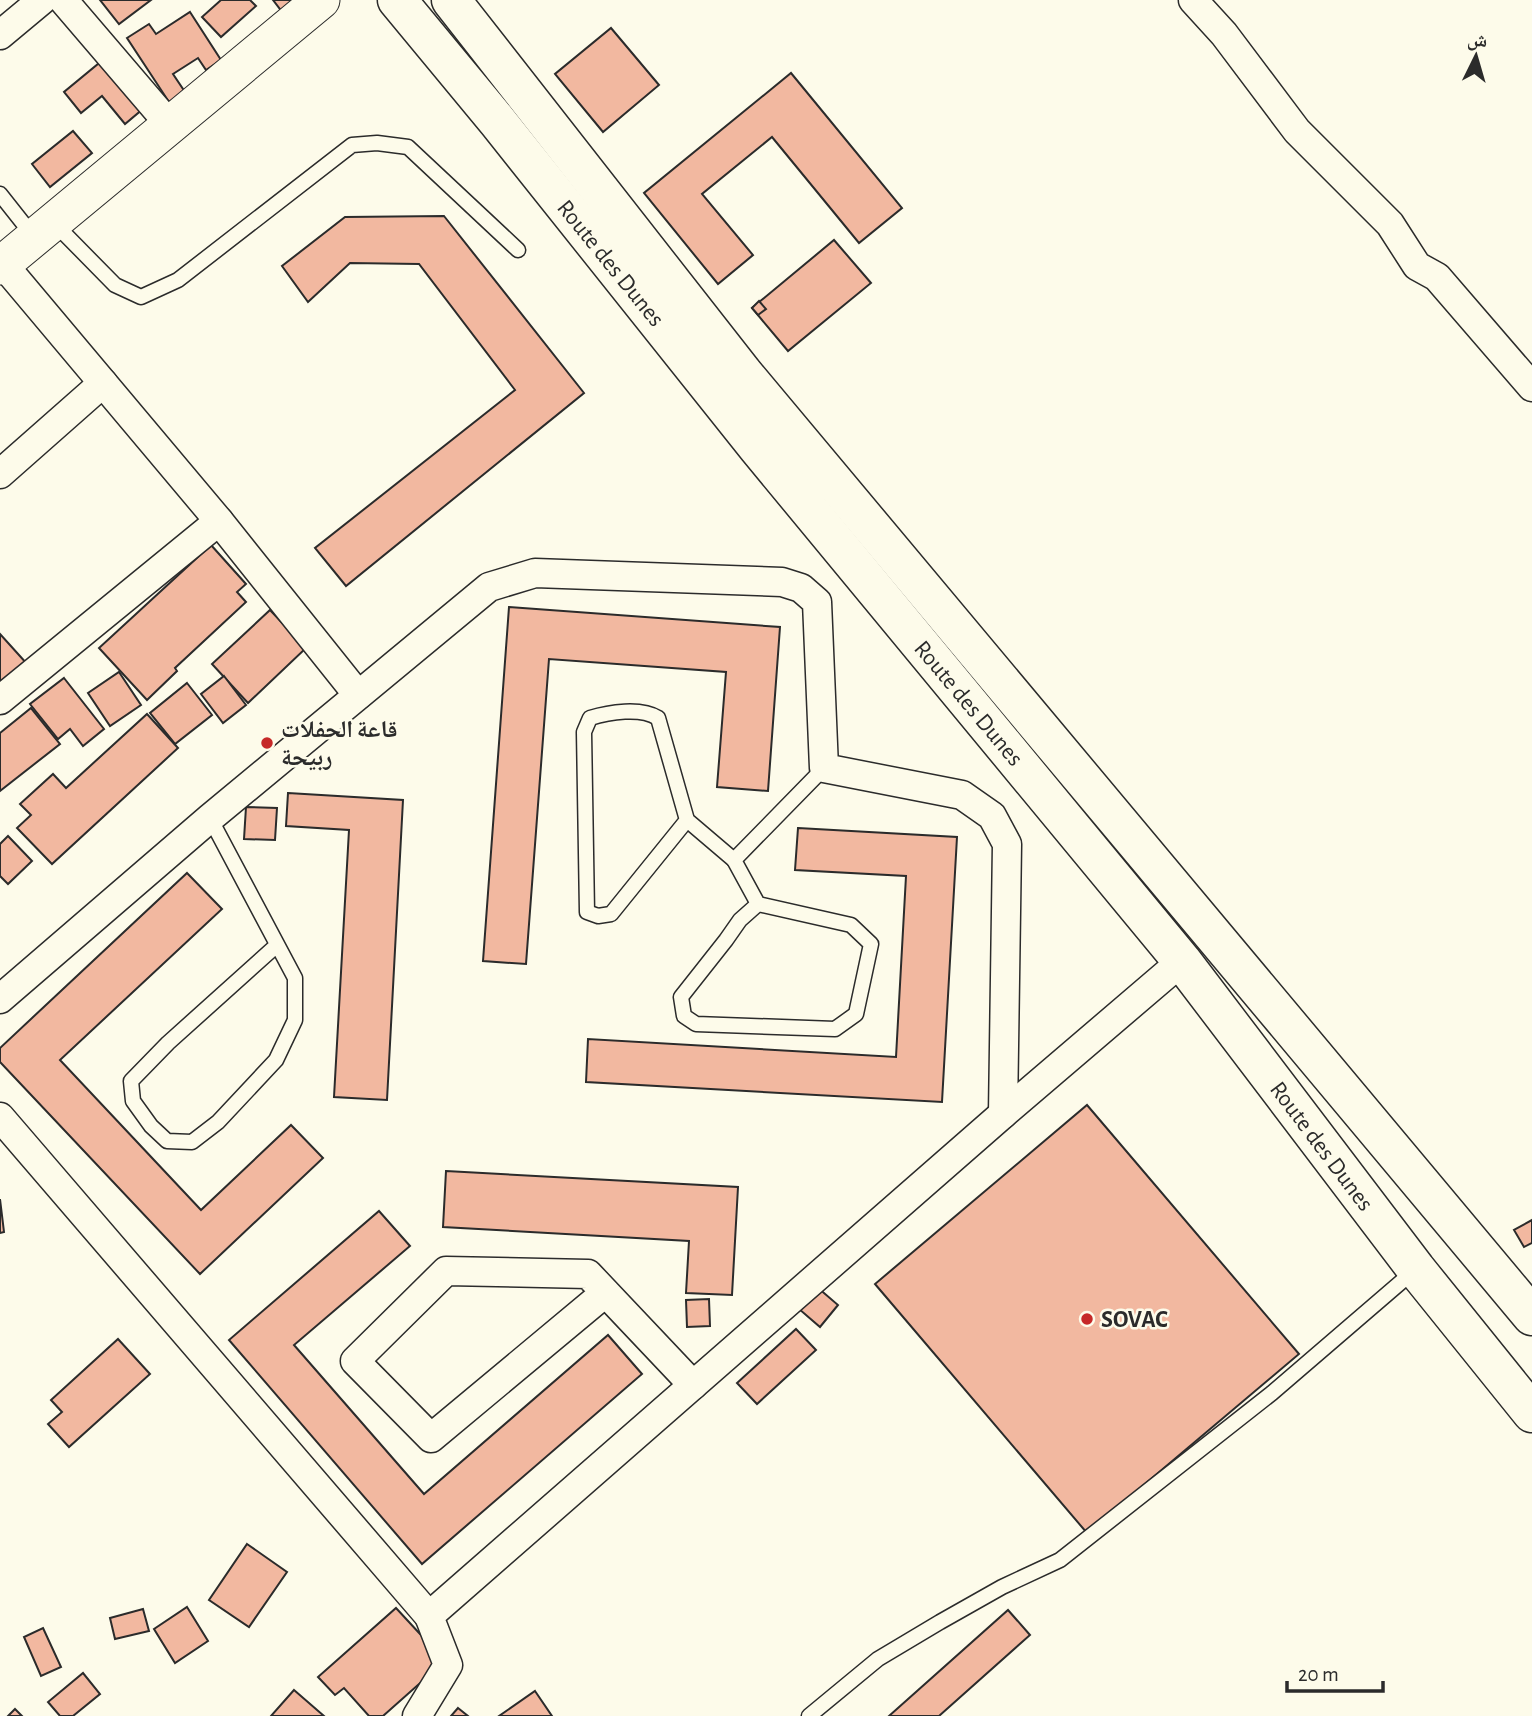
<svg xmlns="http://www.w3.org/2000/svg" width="1532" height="1716" font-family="'Alegreya Sans','Noto Naskh Arabic',sans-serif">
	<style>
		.building { fill: #f2b8a0; stroke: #2b2b2b; stroke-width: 2 }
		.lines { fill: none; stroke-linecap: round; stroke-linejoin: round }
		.service-casing { stroke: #2b2b2b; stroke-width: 17 }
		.minor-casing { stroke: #2b2b2b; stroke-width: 31 }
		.tertiary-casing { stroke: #2b2b2b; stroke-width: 39 }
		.primary-casing { stroke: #2b2b2b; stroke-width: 41 }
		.service { stroke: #fdfbea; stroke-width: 14 }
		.minor { stroke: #fdfbea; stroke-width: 28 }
		.tertiary { stroke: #fdfbea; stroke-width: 37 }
		.primary { stroke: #fdfbea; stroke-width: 38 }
		.poi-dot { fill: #c62828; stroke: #fdfbea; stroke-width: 2.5 }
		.labels { text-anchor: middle; stroke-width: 5; stroke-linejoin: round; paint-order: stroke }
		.street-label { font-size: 24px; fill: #2b2b2b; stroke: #fdfbea }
		.poi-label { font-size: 24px; font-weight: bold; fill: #2b2b2b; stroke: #fdfbea; text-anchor: start }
	</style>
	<rect width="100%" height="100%" fill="#fdfbea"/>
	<!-- building -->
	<g class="building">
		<polygon points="100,0 151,0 119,24"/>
		<polygon points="221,0 250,0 256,6 221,37 202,17"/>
		<polygon points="273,0 299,0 283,13"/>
		<polygon points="190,12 221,60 206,70 198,58 173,74 185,92 169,102 127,38 149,24 156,34"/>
		<polygon points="611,28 659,85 603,132 555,74"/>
		<polygon points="104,59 144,108 125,124 102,96 81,113 64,92"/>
		<polygon points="791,73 902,208 859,243 772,137 702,194 753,255 718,284 644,193"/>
		<polygon points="73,131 92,153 50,187 32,164"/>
		<polygon points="444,216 584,393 346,586 315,548 515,390 419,264 350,263 308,302 282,266 345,217"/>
		<polygon points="834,240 871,283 788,351 752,308"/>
		<polygon points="759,301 766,309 758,315 752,308"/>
		<polygon points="211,545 246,584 237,592 246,602 175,668 177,671 147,700 99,648"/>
		<polygon points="509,607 780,627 768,791 717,787 726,672 549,659 526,964 483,961"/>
		<polygon points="270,610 306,648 248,703 212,664"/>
		<polygon points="0,634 28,665 0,690"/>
		<polygon points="119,672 141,705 110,726 88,693"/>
		<polygon points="224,676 246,705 223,723 201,694"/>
		<polygon points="64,678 104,729 83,746 70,729 58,739 30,704"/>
		<polygon points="187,683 212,715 175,744 150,713"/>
		<polygon points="31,708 60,744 0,791 0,733"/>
		<polygon points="147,714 178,748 52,864 17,828 31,815 20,804 53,774 66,788"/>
		<polygon points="288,793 403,800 387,1100 334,1097 349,830 286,826"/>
		<polygon points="246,807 277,808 275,840 244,839"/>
		<polygon points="798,828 957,837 942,1102 586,1082 588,1039 896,1057 906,876 795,870"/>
		<polygon points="8,836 32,861 8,884 0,876 0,844"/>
		<polygon points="187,873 222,909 60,1060 201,1210 291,1125 323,1158 200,1274 0,1062 0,1048"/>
		<polygon points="1087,1105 1299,1354 1087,1533 875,1284"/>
		<polygon points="446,1171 738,1187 732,1295 686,1293 689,1241 443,1227"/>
		<polygon points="0,1199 4,1232 0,1233"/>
		<polygon points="379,1211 410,1246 294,1345 424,1494 608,1335 642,1374 422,1564 229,1340"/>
		<polygon points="1532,1220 1532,1243 1524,1247 1514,1230"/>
		<polygon points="817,1287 838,1305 820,1327 799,1309"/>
		<polygon points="709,1299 710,1326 687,1327 686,1300"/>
		<polygon points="796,1329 816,1350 757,1404 737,1383"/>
		<polygon points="118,1339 150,1374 69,1447 48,1424 62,1412 51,1400"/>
		<polygon points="247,1544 287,1572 249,1627 209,1600"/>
		<polygon points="187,1607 208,1641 175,1663 154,1629"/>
		<polygon points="396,1608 445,1661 383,1716 369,1716 344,1688 335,1695 318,1677"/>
		<polygon points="143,1609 149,1631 115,1639 110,1618"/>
		<polygon points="1008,1610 1030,1635 939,1716 889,1716"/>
		<polygon points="43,1628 61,1667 41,1676 24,1637"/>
		<polygon points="83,1673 100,1694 73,1716 60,1716 48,1702"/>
		<polygon points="294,1690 324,1716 271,1716"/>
		<polygon points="535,1691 552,1716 499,1716"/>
		<polygon points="458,1708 468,1716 451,1716"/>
		<polygon points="15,1709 22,1716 8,1716"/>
	</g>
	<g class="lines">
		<defs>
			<g id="service">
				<polyline points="0,194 34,237"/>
				<polyline points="54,223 115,285 141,297 178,280 352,145 377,143 408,147 518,250"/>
				<polyline points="210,818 295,978 295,1020 276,1060 218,1122 192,1142 167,1141 151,1126 133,1101 131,1081 168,1043 277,945"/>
				<path d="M687 820 611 914 598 916 587 912 584 732 590 718C609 712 641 707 658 718L687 820 734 860"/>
				<polyline points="758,904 740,920 726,940 681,997 684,1016 696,1024 835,1029 856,1014 871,944 851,925 758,904 734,860 824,768"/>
				<polyline points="809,1716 878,1659 940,1622 1002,1587 1060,1560 1272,1393 1415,1270"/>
			</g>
			<g id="minor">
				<polyline points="63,0 170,125"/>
				<polyline points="1193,0 1224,34 1297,131 1390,224 1417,266 1437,277 1532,387"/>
				<polyline points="0,35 42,0"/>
				<polyline points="3,264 219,521 358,695"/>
				<polyline points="0,474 103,383"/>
				<polyline points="0,700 219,521"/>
				<polyline points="0,999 210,818 489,587 535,573 782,582 801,588 817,602 824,768 962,795 992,816 1007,844 1003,1114"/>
				<polyline points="0,1117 429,1616"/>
				<polyline points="605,1293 431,1438 355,1361 446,1271 588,1274 693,1385"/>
				<polyline points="417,1716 448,1665 429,1616 1003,1114 1182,961"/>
			</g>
			<polyline id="tertiary" points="0,266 321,0"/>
			<g id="primary">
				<polyline points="397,0 498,122 758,448 1182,961 1416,1269 1532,1413"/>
				<polyline points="451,0 743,373 1532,1316"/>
			</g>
		</defs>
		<!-- service casing -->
		<use href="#service" class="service-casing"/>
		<!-- minor casing -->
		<use href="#minor" class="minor-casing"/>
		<!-- tertiary casing -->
		<use href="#tertiary" class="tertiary-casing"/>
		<!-- primary casing -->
		<use href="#primary" class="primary-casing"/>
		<!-- service -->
		<use href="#service" class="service"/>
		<!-- minor -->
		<use href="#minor" class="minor"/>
		<!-- tertiary -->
		<use href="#tertiary" class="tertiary"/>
		<!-- primary -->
		<use href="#primary" class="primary"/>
	</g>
	<!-- markers -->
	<g class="poi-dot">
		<circle cx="267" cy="743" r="7"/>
		<circle cx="1087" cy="1319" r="7"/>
	</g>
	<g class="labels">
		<!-- street labels -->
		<g class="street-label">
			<text transform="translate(611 263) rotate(51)" y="8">Route des Dunes</text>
			<text transform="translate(969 703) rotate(50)" y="8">Route des Dunes</text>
			<text transform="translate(1322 1146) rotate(53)" y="8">Route des Dunes</text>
		</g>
		<!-- poi labels -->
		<g class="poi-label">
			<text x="281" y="737">قاعة الحفلات<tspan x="281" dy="28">ربيحة</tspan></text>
			<text x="1101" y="1327">SOVAC</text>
		</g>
	</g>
	<!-- north arrow -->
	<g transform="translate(1476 56) rotate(5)" stroke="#fdfbea" stroke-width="5" paint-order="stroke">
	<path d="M0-5L12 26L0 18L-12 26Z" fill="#2b2b2b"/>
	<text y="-10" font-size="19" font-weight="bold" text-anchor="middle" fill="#2b2b2b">ش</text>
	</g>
	<!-- scale -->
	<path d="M1287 1681v10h96v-10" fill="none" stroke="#2b2b2b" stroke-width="3.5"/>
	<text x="1298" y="1681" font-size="21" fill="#2b2b2b" stroke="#fdfbea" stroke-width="5" paint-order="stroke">20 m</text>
</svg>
